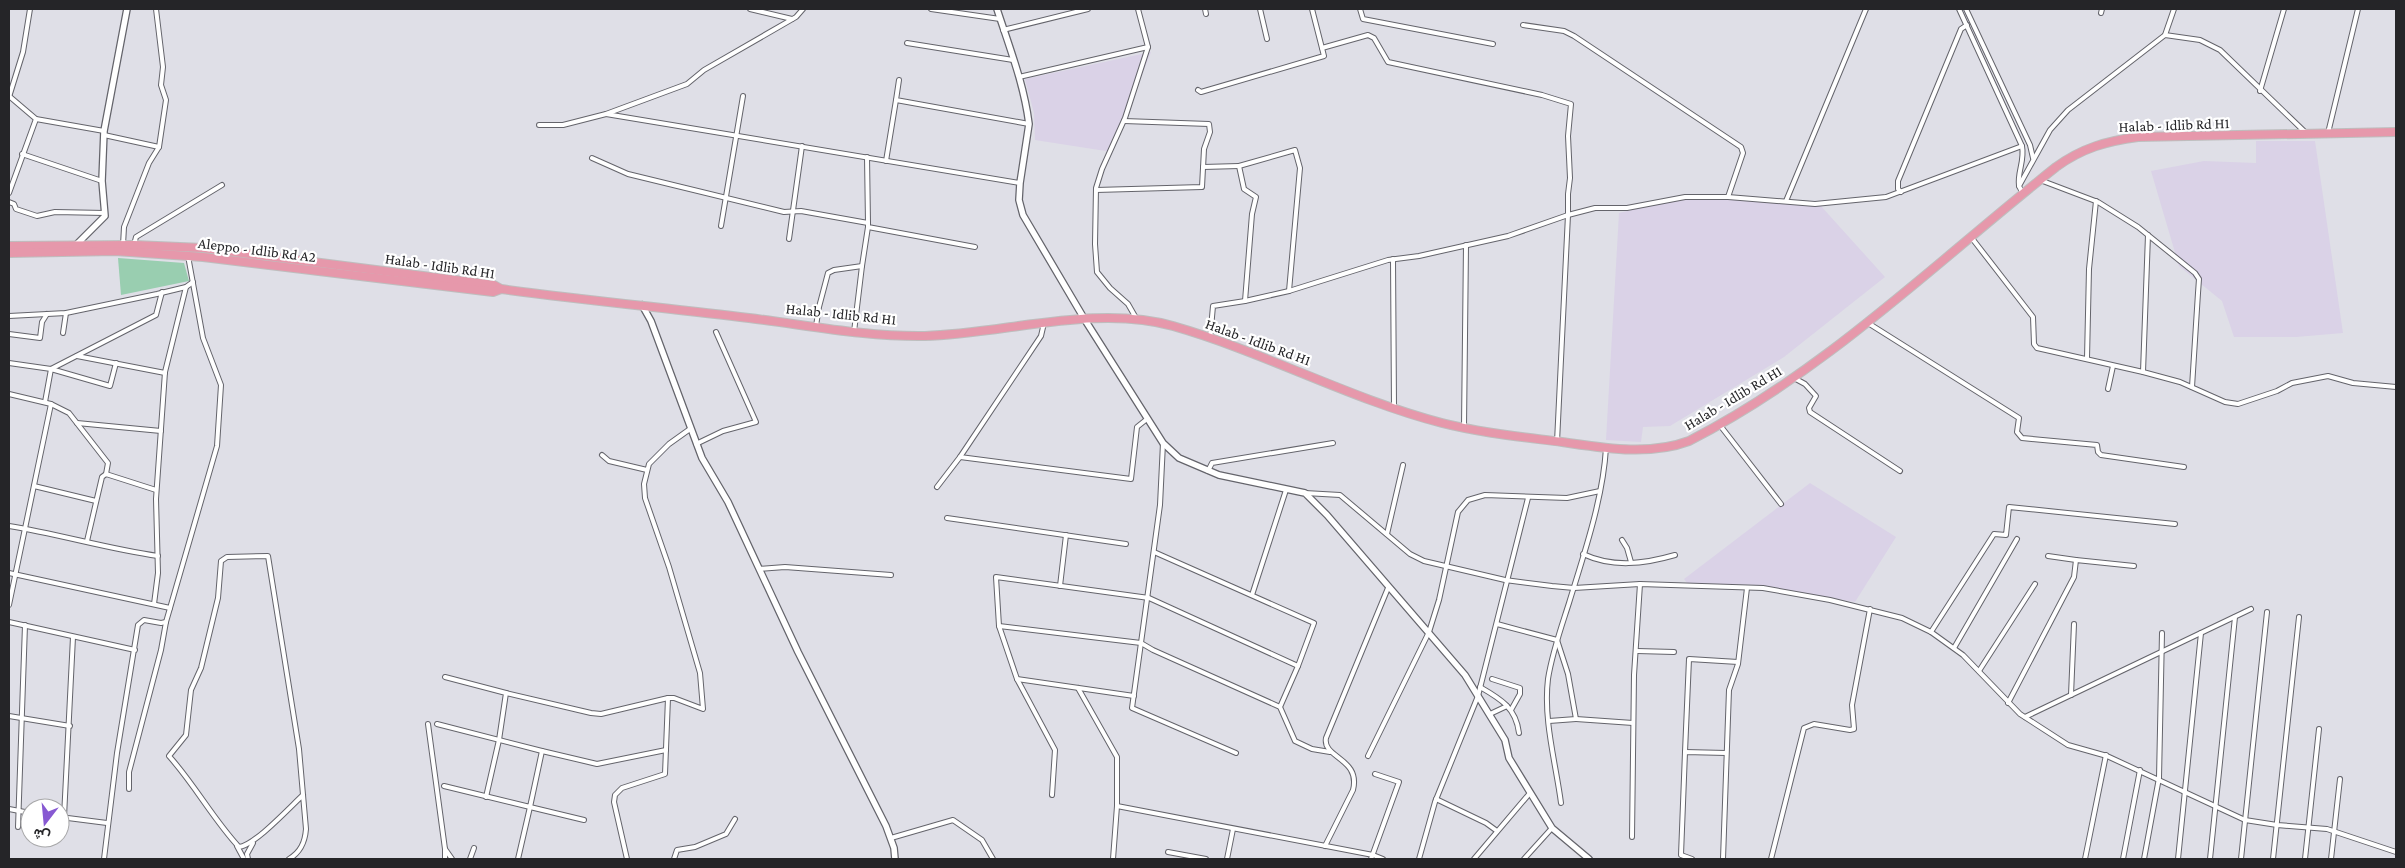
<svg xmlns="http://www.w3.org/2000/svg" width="2405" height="868" font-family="'Crimson Pro',Vazirmatn,serif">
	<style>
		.industrial { fill: #dad2e7 }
		.green { fill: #99ceb0 }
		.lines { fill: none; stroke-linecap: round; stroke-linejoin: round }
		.street-casing { stroke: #64646b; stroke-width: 6 }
		.secondary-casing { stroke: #64646b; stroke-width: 8 }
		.highway-casing { stroke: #bebebe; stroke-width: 10 }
		.street { stroke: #fff; stroke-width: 4 }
		.secondary { stroke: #fff; stroke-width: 5.5 }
		.highway { stroke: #e698ab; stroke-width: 8 }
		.labels { text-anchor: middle; stroke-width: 4.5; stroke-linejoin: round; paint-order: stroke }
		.street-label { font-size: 15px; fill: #252528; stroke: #fff }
	</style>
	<rect width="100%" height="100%" fill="#dfdfe7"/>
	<!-- industrial -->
	<g class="industrial">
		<polygon points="1151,52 1112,152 1035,140 1034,113 1025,79"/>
		<polygon points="2256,141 2315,141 2343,333 2296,337 2234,337 2222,301 2179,266 2151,171 2204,161 2256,163"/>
		<polygon points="1689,196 1820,205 1885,277 1784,357 1670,426 1643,427 1641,442 1606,440 1619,213"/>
		<polygon points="1810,483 1896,537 1855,602 1759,585 1687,583 1684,579"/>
	</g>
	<!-- green -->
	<polygon class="green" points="118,258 184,263 189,281 121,295"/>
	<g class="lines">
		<defs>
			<g id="street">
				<polyline points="750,9 792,19"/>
				<polyline points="931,9 1000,19"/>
				<polyline points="1205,9 1206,14"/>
				<polyline points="1260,9 1267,39"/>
				<polyline points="1360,9 1363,19 1493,44"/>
				<path d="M1959 9 2022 146C2025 161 2017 172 2019 186"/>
				<polyline points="1966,9 2030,145 2033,158"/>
				<polyline points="2101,13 2102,9"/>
				<polyline points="1523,25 1564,31 1574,36 1741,147 1743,153 1728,197"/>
				<polyline points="1003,30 1088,9"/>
				<polyline points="2165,35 2174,9"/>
				<polyline points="907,43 1013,60"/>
				<polyline points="1322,48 1368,35 1374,38 1388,62 1542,95 1571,104 1568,136 1570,178 1568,194 1568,215 1557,442"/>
				<polyline points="1019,77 1148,47"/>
				<polyline points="899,80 896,100 1029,124"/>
				<polyline points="1198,90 1201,92 1324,56 1312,9"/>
				<polyline points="2260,91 2284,9"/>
				<polyline points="9,97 23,52 30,9"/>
				<polyline points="606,114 1020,183"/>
				<polyline points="36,119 104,131"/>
				<polyline points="539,125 563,125 606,114 687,84 704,70 796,17 803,9"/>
				<polyline points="2328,133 2358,9"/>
				<polyline points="104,135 159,147"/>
				<polyline points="22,154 102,181"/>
				<polyline points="867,157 868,223"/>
				<polyline points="592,158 628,174 784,212 801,211 868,223 868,227 975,247"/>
				<polyline points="886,161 896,100"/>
				<polyline points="1203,167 1239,166"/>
				<polyline points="2040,180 2098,202 2138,227 2195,273 2199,279 2198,293 2192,387"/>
				<polyline points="1096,190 1202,187 1204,149 1210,132 1209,124 1124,121"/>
				<polyline points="1901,192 1898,189 1898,181 1961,29 1967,25"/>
				<polyline points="9,193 36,119 9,96"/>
				<polyline points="2023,194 2019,186 2050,130 2068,110 2165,35 2200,40 2220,50 2306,133"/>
				<polyline points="1786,201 1866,9"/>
				<polyline points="9,202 14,204 16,209 37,216 55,212 105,213"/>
				<polyline points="721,226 743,96"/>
				<polyline points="2148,235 2143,372 2180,382 2225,402 2238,404 2277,391 2292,383 2328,376 2353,383 2396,387"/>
				<polyline points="1971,237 2033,317 2034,344 2037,348 2143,372"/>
				<polyline points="789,239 802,146"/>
				<polyline points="123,245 124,227 149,163 159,147 166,100 161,85 163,67 156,9"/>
				<polyline points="134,245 136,237 222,185"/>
				<polyline points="1393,259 1394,407"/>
				<polyline points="1245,301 1289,291 1388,260 1419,256 1508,236 1568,215 1595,208 1627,208 1685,197 1728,197 1815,204 1886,197 2022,146"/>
				<polyline points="9,316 66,313 157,294 186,287 193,282"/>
				<polyline points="1136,318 1128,304 1110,288 1097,272 1095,244 1096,188 1102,169 1125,118 1148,47 1138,9"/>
				<polyline points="1868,323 2019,418 2017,432 2022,438 2097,445 2098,452 2101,455 2184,467"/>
				<polyline points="816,326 819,307 828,273 834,270 862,266 868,227"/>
				<polyline points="854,332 862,266"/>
				<polyline points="63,333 66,313"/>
				<polyline points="9,334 40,338 42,322 47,314"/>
				<polyline points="1210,339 1213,306 1245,301 1252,214 1256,197 1244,189 1239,166 1295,150 1300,168 1289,291"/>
				<polyline points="77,356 165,373"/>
				<polyline points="2087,358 2089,269 2096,201"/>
				<polyline points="9,363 51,369 156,315 162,292"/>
				<polyline points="1794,378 1805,384 1816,396 1809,408 1810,412 1900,471"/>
				<polyline points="2108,389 2113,366"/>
				<polyline points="9,394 51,404 69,413 108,463 106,474"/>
				<polyline points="45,402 51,369 110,386 116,363"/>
				<polyline points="77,423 161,431"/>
				<polyline points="1719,424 1781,504"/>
				<polyline points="1464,427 1466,245"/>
				<polyline points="1163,443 1160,505 1132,708 1236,753"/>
				<polyline points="696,444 723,431 756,422 716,332"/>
				<polyline points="602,455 609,461 647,470"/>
				<polyline points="960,457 1131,479 1137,427 1147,419"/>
				<polyline points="1208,471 1212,463 1333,443"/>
				<polyline points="34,486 96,501"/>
				<polyline points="937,487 960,457 1041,336 1044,323"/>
				<polyline points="1305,493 1340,495 1410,554 1424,561 1505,580 1552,586 1574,588 1640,584 1763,588 1830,600 1902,618 1931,632 1963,655 2020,714 2068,745 2107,756 2245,820 2277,825 2327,829 2396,852"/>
				<polyline points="947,518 1126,544"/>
				<path d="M9 526C59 534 108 549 158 556"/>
				<polyline points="1387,534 1403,465"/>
				<polyline points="1622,540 1627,548 1631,562"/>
				<polyline points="87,541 102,477 106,474 156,490"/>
				<path d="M1583 554C1613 568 1644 564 1675 555"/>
				<polyline points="2048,556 2076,560"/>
				<polyline points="759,569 785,567 891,575"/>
				<polyline points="9,573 170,608"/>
				<polyline points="1060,586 1066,535"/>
				<polyline points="1252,595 1286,490"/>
				<polyline points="154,604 158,573 156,499 165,372 186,287"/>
				<polyline points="9,605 51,404"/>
				<polyline points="9,622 135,650"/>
				<polyline points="1497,624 1557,640 1568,674 1576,719 1549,721"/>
				<polyline points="999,626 1141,643 1153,650 1280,707 1295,741 1312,749 1330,752"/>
				<polyline points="1931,632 1994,534 2006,535 2009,507 2175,524"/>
				<polyline points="1954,648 2017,539"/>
				<polyline points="1637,651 1674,652"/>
				<polyline points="1979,671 2035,584"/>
				<polyline points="445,677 506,693 499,740 486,797"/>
				<polyline points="1017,679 1134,696"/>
				<polyline points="1492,679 1520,688 1520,694 1511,710"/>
				<path d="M1480 687C1501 699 1516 708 1519 733"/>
				<polyline points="1078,688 1117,757 1117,806 1113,859"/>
				<polyline points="506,693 591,713 601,714 668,698 674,698 703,709 700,673 669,567 645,498 644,484 649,464 669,444 690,429"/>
				<polyline points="2071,695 2074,624"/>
				<polyline points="2008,703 2074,577 2076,560 2134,566"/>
				<polyline points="1280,707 1298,666"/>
				<polyline points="1490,714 1507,706"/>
				<polyline points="9,716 70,726"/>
				<polyline points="2025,717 2251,609"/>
				<polyline points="1576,719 1633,723"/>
				<polyline points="428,724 445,849 452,859"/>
				<polyline points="437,724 542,751"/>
				<polyline points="1685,752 1689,659 1738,662"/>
				<polyline points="1368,756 1429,632 1439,600 1458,512 1468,500 1485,495 1567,498 1600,491"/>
				<polyline points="444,786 530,807 542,751 597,764 666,750"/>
				<polyline points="129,789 129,772 161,650 166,622 217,446 221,385 203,338 188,256"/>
				<polyline points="1052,795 1055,750 1017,679 999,626 996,577 1149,598 1298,666 1314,623 1154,552"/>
				<polyline points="1436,799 1486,823 1497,831"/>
				<path d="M1561 803C1556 764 1543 720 1548 679 1552 653 1561 628 1569 603 1584 554 1603 499 1606 448"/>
				<polyline points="1117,806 1373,855 1383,859"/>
				<polyline points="9,809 30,813"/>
				<polyline points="60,817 107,823"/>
				<polyline points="64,817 73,637"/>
				<polyline points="18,827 25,625"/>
				<polyline points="1632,837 1634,675 1640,584"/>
				<polyline points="891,838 953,820 982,840 993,859"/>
				<polyline points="237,846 244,859"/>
				<path d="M1325 846 1353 790C1361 758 1322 758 1326 738L1388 588"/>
				<polyline points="1168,852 1206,859"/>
				<polyline points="104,859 117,753 138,625 144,620 161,623 166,622"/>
				<polyline points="248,859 247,854 253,843"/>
				<path d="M289 859C301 852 305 842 306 829L299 749 268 556 227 557 221 561 218 598 201 668 191 690 186 735 169 756C195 785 213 819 239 847 254 846 290 807 303 795"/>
				<polyline points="445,859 445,849"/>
				<polyline points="470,859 474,848"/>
				<polyline points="518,859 530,807 584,820"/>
				<polyline points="627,859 614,802 615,795 622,788 665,774 668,698"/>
				<polyline points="674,859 677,850 695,847 726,834 735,819"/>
				<polyline points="1227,859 1233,829"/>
				<polyline points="1371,859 1399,782 1375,774"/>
				<polyline points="1419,859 1435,802 1478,696 1528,498"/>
				<polyline points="1474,859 1530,793"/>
				<polyline points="1524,859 1552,828"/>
				<polyline points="1692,859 1681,855 1685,752 1726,753"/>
				<polyline points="1723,859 1729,690 1738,664 1747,588"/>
				<polyline points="1771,859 1804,728 1814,724 1850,730 1854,729 1852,705 1870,609"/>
				<polyline points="2085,859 2106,755"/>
				<polyline points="2123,859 2140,770"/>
				<polyline points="2144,859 2159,778 2162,633"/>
				<polyline points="2178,859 2201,633"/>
				<polyline points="2210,859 2235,617"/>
				<polyline points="2241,859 2267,612"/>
				<polyline points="2273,859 2299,617"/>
				<polyline points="2305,859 2319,729"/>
				<polyline points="2331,859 2340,779"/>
			</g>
			<g id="secondary">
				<path d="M997 9C1009 46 1024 84 1029 124L1020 183 1019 200 1023 215 1085 320 1163 443 1179 458 1219 475 1305 493 1327 515 1465 675 1505 740 1509 758 1552 828 1589 859"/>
				<polyline points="76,245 105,216 102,181 104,131 127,9"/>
				<polyline points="642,305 651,321 702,458 728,502 798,652 886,826 894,848 895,859"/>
			</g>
			<g id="highway">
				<path d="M9 246 134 245 203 248 494 285 501 289C584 300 666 308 749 318 807 325 866 337 925 336 1003 334 1096 304 1173 326 1264 352 1350 399 1442 423 1481 433 1523 437 1562 442 1604 448 1649 456 1689 441 1826 371 1936 262 2056 167 2082 148 2107 141 2138 137L2396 132"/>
				<polyline points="9,253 115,251 203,257 493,292 501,289"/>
			</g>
		</defs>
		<!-- street casing -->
		<use href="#street" class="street-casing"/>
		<!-- secondary casing -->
		<use href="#secondary" class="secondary-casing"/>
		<!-- highway casing -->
		<use href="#highway" class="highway-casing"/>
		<!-- street -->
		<use href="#street" class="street"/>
		<!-- secondary -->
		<use href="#secondary" class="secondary"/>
		<!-- highway -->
		<use href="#highway" class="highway"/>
	</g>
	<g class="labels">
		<!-- street labels -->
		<g class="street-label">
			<text transform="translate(2174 125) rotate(-2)" y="5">Halab - Idlib Rd H1</text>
			<text transform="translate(257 250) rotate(7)" y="5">Aleppo - Idlib Rd A2</text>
			<text transform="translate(440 266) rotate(8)" y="5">Halab - Idlib Rd H1</text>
			<text transform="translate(841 314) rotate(6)" y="5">Halab - Idlib Rd H1</text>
			<text transform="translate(1258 342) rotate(20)" y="5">Halab - Idlib Rd H1</text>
			<text transform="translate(1733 398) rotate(-31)" y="5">Halab - Idlib Rd H1</text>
		</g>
	</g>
	<!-- border -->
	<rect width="2405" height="868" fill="none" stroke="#252528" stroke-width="20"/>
	<!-- north arrow -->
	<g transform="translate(45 823) rotate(196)"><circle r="24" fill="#ffffff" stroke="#a8a8a9"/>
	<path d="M0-4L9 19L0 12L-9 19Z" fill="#8759d2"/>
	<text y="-8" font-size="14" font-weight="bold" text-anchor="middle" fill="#252528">ش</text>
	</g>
</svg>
